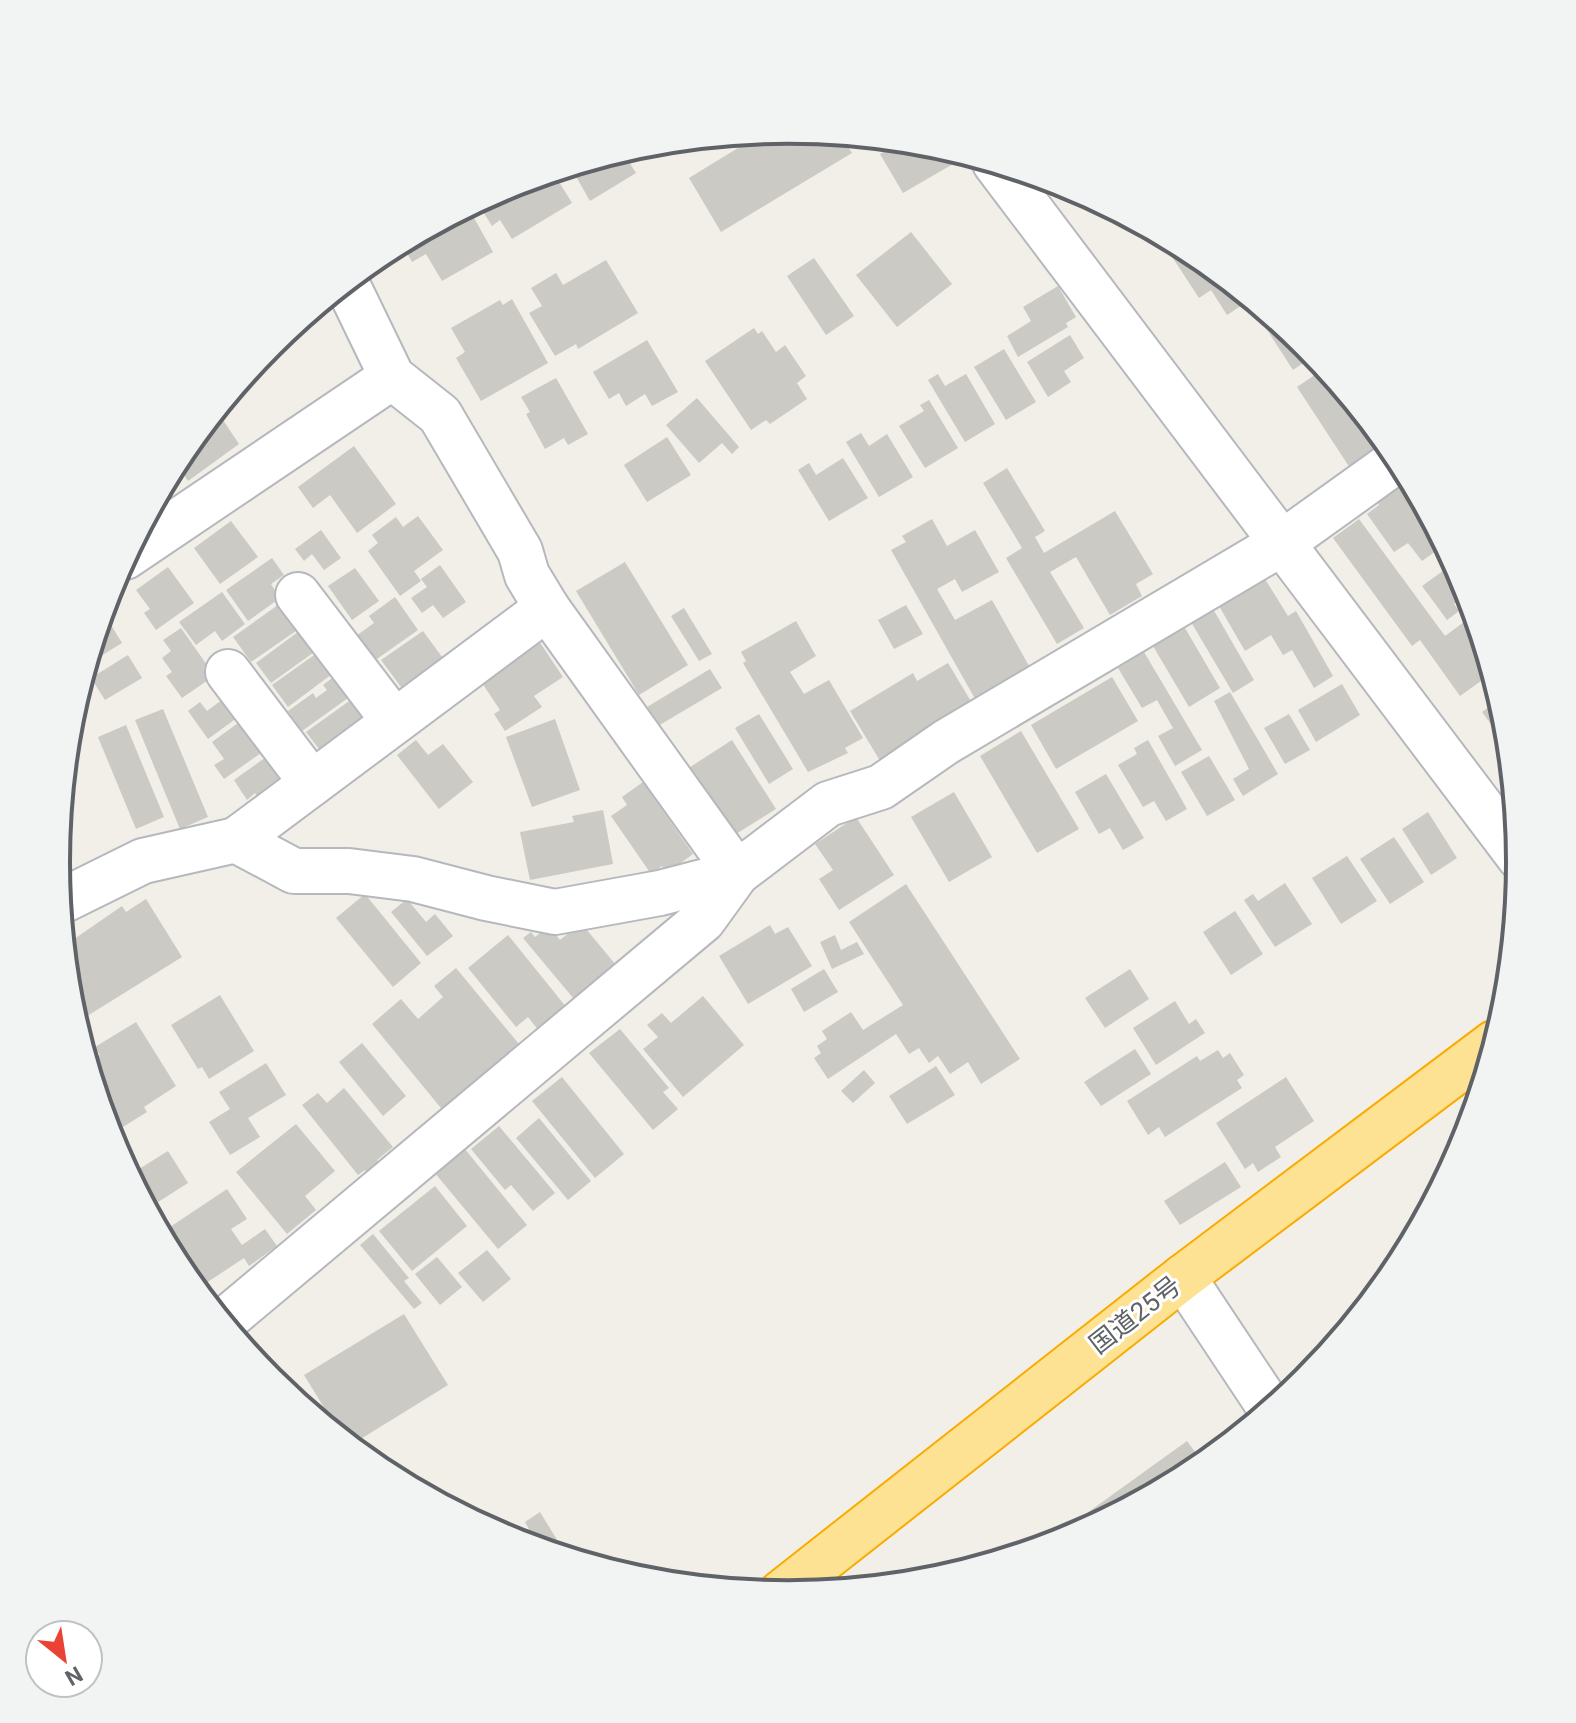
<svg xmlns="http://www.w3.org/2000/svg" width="1576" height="1723" font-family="Roboto,'Noto Sans JP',sans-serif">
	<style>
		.building { fill: #cccac5 }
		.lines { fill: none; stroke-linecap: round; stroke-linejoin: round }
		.minor-casing { stroke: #b5b8bc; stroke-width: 48 }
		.highway-casing { stroke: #f9ab00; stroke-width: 48 }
		.minor { stroke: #fff; stroke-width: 44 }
		.highway { stroke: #fde293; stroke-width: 44 }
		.labels { text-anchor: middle; stroke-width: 6; stroke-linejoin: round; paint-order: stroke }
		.street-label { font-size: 26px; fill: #5f6368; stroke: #fff }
		.rim { fill: none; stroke: #5f6368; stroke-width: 4 }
	</style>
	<rect width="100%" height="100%" fill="#f1efe8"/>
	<!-- building -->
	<g class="building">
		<polygon points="788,130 840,135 852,153 721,232 689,178 764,132"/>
		<polygon points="902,141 919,142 926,155 940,146 943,147 953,164 903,193 880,154"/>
		<polygon points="622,151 636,173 590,201 570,166"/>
		<polygon points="553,172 572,203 512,239 500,220 492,226 477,202 508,185"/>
		<polygon points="468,207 493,252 442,281 426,254 412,262 401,242"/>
		<polygon points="911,232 952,284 897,327 856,275"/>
		<polygon points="1173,241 1195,253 1250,300 1227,315 1211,290 1199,298 1165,246"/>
		<polygon points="814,258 854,316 826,335 787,276"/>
		<polygon points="606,260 638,313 578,349 576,344 555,356 529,313 542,306 531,288 556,273 563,285"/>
		<polygon points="1058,286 1076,317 1066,323 1068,327 1018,357 1007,336 1031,321 1023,307"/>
		<polygon points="512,299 548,363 481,401 456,358 465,352 451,328 500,300 503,305"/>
		<polygon points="1271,316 1306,344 1315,355 1293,370 1262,322"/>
		<polygon points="754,328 758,334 762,331 776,352 785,345 806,376 797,383 807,399 770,424 766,420 751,430 705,361"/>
		<polygon points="1070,335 1084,358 1064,371 1071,382 1048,397 1027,362"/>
		<polygon points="647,340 678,392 652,406 645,394 626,406 619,393 609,399 593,372"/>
		<polygon points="1004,349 1036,402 1006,420 974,367"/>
		<polygon points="1325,368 1387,444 1350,468 1297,387"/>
		<polygon points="938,374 945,386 966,374 995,424 965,442 928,380"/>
		<polygon points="556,378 588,434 568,445 564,438 545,449 526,414 530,412 521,397"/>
		<polygon points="697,398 739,447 732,454 722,443 699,463 666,425"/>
		<polygon points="929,400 958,448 925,468 899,426 924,411 920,405"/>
		<polygon points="223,420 239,444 188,481 179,468 200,453 192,443"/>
		<polygon points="861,433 869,446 887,434 913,477 879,497 846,442"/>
		<polygon points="667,437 691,475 647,502 624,465"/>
		<polygon points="354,446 396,504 357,533 330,495 313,508 298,487"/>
		<polygon points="843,458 868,498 829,521 798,470 809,463 816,475"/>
		<polygon points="1007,468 1045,531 1035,537 1044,553 1115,511 1153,574 1136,584 1142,596 1110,615 1076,557 1050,572 1084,628 1057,644 1006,558 1022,548 983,483"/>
		<polygon points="1408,476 1436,529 1433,531 1450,555 1468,593 1454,604 1459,611 1447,620 1422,586 1447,568 1436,551 1422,561 1408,543 1394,552 1367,514 1379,505 1376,500"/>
		<polygon points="418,516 443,550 414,571 421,581 400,596 368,551 378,543 372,535 396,517 403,527"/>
		<polygon points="932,519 947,546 975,530 999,572 962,592 955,579 937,589 955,620 992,600 1033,673 978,704 891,550 906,542 902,536"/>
		<polygon points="1359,519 1445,636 1464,622 1486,652 1492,673 1460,696 1420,640 1412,646 1333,538"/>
		<polygon points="231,521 258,557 220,584 194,548"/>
		<polygon points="321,530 341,558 324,570 312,554 304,561 295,549"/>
		<polygon points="272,558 284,575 271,584 280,598 248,621 226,590"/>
		<polygon points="625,562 688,665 639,695 576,591"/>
		<polygon points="440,565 466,602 443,618 433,605 422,613 411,598 427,587 421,579"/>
		<polygon points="168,567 194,603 156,630 144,613 150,609 136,590"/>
		<polygon points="355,568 379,601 352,620 328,586"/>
		<polygon points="1265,579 1288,616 1296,611 1333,676 1314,688 1292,650 1283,655 1271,635 1245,651 1219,606"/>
		<polygon points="222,592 245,624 222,641 215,631 196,645 179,622"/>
		<polygon points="395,597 418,630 374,661 356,636 374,623 369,616"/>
		<polygon points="285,600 303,626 251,662 233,637"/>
		<polygon points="906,605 923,634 894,649 878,620"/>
		<polygon points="684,608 712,654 699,661 671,616"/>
		<polygon points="1213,609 1254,680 1233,693 1191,622"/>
		<polygon points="103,612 122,643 86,665"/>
		<polygon points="796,621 816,656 790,672 804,694 829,680 863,738 845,748 848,753 808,772 743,663 746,661 741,652"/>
		<polygon points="181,628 207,665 204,668 211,678 182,698 166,676 172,672 162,658 171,651 163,640"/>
		<polygon points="1185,628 1220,688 1189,707 1153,646"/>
		<polygon points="302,629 317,650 271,683 256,663"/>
		<polygon points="423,631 448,665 424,682 419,675 401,687 381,660"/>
		<polygon points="539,641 563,677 534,696 542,707 505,731 494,714 500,710 480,680"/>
		<polygon points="1144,652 1202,750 1175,766 1158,736 1173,728 1157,700 1142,708 1118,668"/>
		<polygon points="317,653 332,674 288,707 272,685"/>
		<polygon points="128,655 142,678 105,700 91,678"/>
		<polygon points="948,663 975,708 882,764 850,711 913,673 917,681"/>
		<polygon points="710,669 722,688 658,726 647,707"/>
		<polygon points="340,672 355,693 302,731 288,711 313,693 316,698 327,690 323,685"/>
		<polygon points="1112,677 1138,721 1056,769 1031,725"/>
		<polygon points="1342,684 1360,715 1316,742 1298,710"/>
		<polygon points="1230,692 1278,774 1243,796 1233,779 1249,769 1214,701"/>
		<polygon points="231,693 245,712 208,739 188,711 200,702 207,711"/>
		<polygon points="359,694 372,713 332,751 327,744 319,749 306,732"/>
		<polygon points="1500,699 1508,739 1504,742 1482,712"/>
		<polygon points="163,709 208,817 180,829 135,720"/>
		<polygon points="759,714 793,769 769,784 735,728"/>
		<polygon points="1289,714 1310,750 1285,764 1264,728"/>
		<polygon points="249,715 271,746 224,779 214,765 224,759 212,742"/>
		<polygon points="555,719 580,790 532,807 506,737"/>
		<polygon points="126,725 164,817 136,829 98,737"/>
		<polygon points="1021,731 1079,829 1037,853 980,756"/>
		<polygon points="416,740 428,755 443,744 473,782 439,809 397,755"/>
		<polygon points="732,740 776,809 728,839 684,771"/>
		<polygon points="1148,740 1187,809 1166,821 1154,801 1143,807 1118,765 1137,754 1134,748"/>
		<polygon points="276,750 287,785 262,803 255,793 247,800 234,780"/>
		<polygon points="1209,756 1235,800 1207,816 1181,772"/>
		<polygon points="1106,774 1144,838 1123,850 1110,828 1099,834 1075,792"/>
		<polygon points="643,782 693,854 667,873 662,866 651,874 611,816 627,805 622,797"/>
		<polygon points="954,792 992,857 949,882 911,817"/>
		<polygon points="603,810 613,864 530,880 520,832 574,822 572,816"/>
		<polygon points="1428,812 1457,858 1431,875 1402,829"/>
		<polygon points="856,817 894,875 839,910 819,879 833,870 815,844"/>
		<polygon points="1394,837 1424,882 1390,904 1360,859"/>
		<polygon points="1347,856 1377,901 1341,924 1312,878"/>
		<polygon points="1285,883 1312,924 1275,947 1244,900 1253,894 1258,901"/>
		<polygon points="906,884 1020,1059 981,1084 968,1062 950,1074 938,1056 929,1063 919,1048 909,1054 896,1034 828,1079 814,1058 821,1053 817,1046 827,1039 822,1031 851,1012 863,1030 903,1005 849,922"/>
		<polygon points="365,894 421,963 393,987 336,918"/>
		<polygon points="146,899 182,957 76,1023 70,1004 64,946 122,906 126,912"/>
		<polygon points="407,899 426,922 435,914 453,936 427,956 391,912"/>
		<polygon points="1235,911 1263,954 1231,975 1203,932"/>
		<polygon points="581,923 616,965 574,999 523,938 531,932 535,937 549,926 560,940"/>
		<polygon points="770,925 775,934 788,927 812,966 748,1004 719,956"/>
		<polygon points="508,935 567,1008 539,1031 528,1017 516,1027 468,968"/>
		<polygon points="835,935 841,950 857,942 864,954 832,969 820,942"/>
		<polygon points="456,968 523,1049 445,1113 372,1024 401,999 418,1019 443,997 434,986"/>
		<polygon points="824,969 838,992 804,1012 791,989"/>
		<polygon points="1130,969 1149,999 1105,1028 1085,998"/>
		<polygon points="220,995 254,1051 209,1079 202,1067 198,1069 171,1025"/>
		<polygon points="703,996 744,1045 683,1097 643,1049 658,1037 647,1025 662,1013 671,1023"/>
		<polygon points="1175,1001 1189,1024 1196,1019 1205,1033 1156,1065 1133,1028"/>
		<polygon points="136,1022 176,1086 144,1107 147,1112 110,1135 88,1062 100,1055 95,1047"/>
		<polygon points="620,1029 669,1088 663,1092 678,1109 653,1130 589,1053"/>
		<polygon points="362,1043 406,1096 383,1116 339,1062"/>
		<polygon points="1135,1049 1151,1074 1101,1106 1084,1082"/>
		<polygon points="1218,1050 1223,1058 1230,1053 1244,1075 1237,1080 1242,1088 1165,1137 1159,1127 1148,1135 1127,1101 1197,1056 1200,1061"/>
		<polygon points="266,1063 286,1095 248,1118 260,1137 230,1155 209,1122 230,1109 219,1092"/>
		<polygon points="936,1066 955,1095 907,1124 889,1096"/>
		<polygon points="864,1070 875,1083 853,1103 841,1091"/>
		<polygon points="562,1077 624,1154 595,1178 532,1101"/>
		<polygon points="1286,1077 1314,1121 1275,1147 1281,1157 1258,1172 1253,1163 1245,1169 1216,1123"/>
		<polygon points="344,1088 393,1147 377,1160 381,1165 368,1175 365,1170 358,1175 302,1105 318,1093 327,1103"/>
		<polygon points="539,1118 591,1181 568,1200 516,1138"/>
		<polygon points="296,1124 335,1171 305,1196 316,1210 287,1234 236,1172"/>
		<polygon points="499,1126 555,1193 533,1211 511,1185 505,1190 471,1149"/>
		<polygon points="464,1148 527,1225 498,1249 434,1172"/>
		<polygon points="168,1151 188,1183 147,1209 131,1174"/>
		<polygon points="1225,1162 1241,1187 1180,1225 1164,1201"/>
		<polygon points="435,1186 467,1226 412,1271 379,1231"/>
		<polygon points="227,1189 247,1219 231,1229 242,1245 265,1229 277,1246 249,1266 244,1258 197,1289 179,1268 161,1233"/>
		<polygon points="373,1234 409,1278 404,1281 422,1303 414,1309 360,1245"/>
		<polygon points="487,1250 511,1279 483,1302 458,1273"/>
		<polygon points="437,1257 462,1287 440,1305 415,1274"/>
		<polygon points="404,1314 448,1385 351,1445 344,1440 304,1375"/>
		<polygon points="1187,1441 1203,1463 1094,1524 1087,1513"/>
		<polygon points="540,1512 567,1556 513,1539 529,1529 525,1522"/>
	</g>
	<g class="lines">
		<defs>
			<g id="minor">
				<polyline points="995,163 1520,858"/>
				<polyline points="125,557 392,377"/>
				<polyline points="298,595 394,721"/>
				<polyline points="228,672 312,783"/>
				<polyline points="236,840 547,608"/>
				<polyline points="60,902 143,861 236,840 294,871 349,871 413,879 486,898 555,912 660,893 737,873 547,608 527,575 520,551 440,415 392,377 346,282"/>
				<polyline points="1183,1277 1270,1408"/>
				<polyline points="223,1322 703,920 737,873 828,804 881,787 946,742 1282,543 1399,459"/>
			</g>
			<polyline id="highway" points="781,1593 1183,1277 1494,1043"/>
		</defs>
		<!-- minor casing -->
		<use href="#minor" class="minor-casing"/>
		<!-- highway casing -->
		<use href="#highway" class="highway-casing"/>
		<!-- minor -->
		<use href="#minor" class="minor"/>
		<!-- highway -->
		<use href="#highway" class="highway"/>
	</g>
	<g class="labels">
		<!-- street labels -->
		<g class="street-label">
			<text transform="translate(1135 1315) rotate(-38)" y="9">国道25号</text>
		</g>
	</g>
	<!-- crop -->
	<path d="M0 0H1576V1723H0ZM70 862a718 718 0 1 1 1436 0a718 718 0 1 1-1436 0Z" fill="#f2f3f3" fill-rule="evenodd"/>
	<path class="rim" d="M70 862a718 718 0 1 1 1436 0a718 718 0 1 1-1436 0Z"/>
	<!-- north arrow -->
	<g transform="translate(64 1659) rotate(150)"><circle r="38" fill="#ffffff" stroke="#bfc1c3" stroke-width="2"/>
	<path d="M0-6L14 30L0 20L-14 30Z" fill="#ea4335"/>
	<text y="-12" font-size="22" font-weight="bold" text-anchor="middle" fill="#5f6368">N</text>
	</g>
</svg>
